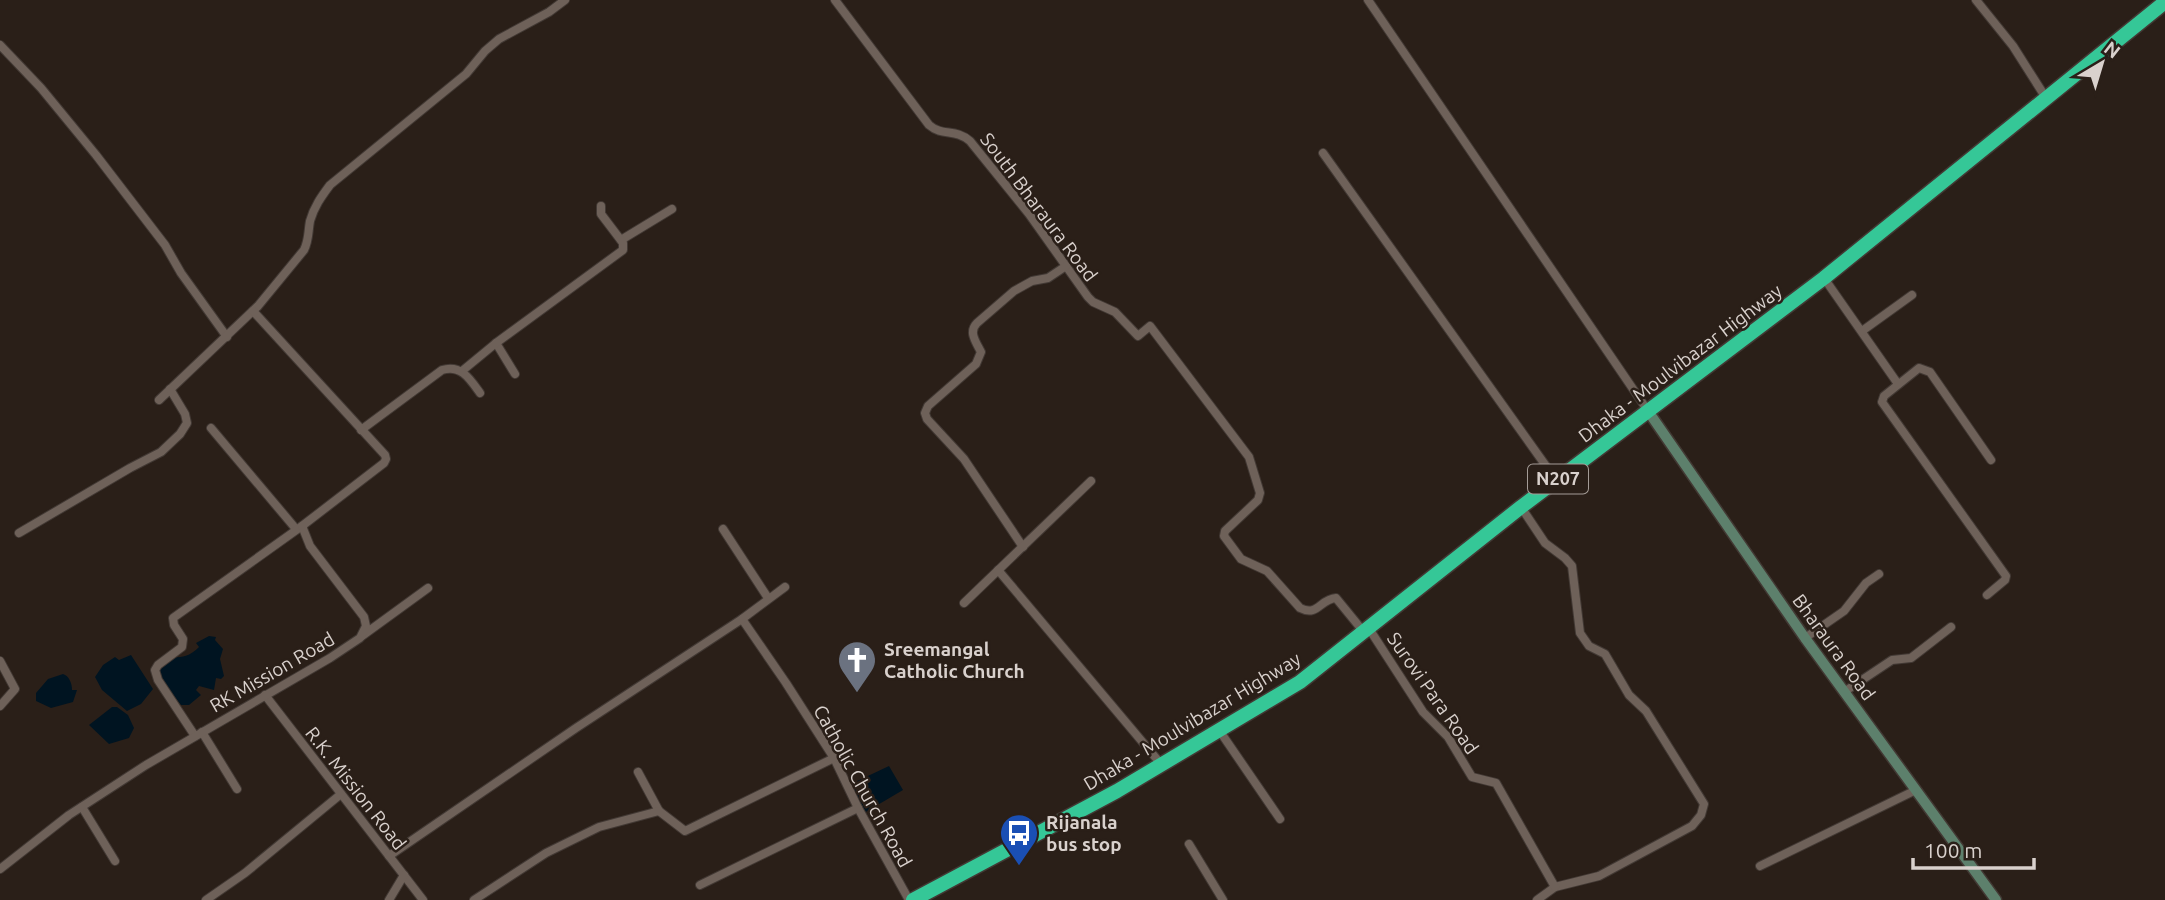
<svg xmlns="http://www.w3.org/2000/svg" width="2165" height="900" font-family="Ubuntu,sans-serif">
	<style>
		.water { fill: #001421 }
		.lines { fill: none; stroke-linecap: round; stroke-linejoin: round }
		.street-casing { stroke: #423934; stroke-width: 10 }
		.secondary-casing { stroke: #423934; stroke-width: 13 }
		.highway-casing { stroke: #423934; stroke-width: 17 }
		.street { stroke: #6e6159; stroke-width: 8 }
		.secondary { stroke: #5d806c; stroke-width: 10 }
		.highway { stroke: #35c797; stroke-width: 14 }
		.labels { text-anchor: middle; stroke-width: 5; stroke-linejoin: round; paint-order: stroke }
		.shield { fill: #2a1f18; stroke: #a49c97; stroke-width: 2 }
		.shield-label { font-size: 18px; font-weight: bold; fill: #d9d1cd }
		.street-label { font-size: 19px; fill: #d9d1cd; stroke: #2a1f18 }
		.poi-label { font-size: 19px; font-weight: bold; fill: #d9d1cd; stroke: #2a1f18; text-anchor: start }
	</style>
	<rect width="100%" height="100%" fill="#2a1f18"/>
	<!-- water -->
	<g class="water">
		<path d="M209 636 216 637 215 640 223 649 220 659 224 676 221 679 216 678 214 690 199 686 196 690 201 695 189 705H181L160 678 159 669 173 657C184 658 191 655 199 647L196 643Z"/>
		<polygon points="131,655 153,689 141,704 127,711 102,690 95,677 103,665 115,657 119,660"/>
		<path d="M63 674C69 676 72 683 72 690H77L73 702 51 708 36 701V693L48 679Z"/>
		<polygon points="112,707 117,707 128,715 134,728 129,738 109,744 89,725"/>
		<polygon points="889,766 903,790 864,813 853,793 853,783"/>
	</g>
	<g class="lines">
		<defs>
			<g id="street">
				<path d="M835 0 929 125C943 137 955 128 970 141L1029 214 1088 297 1093 302 1115 312 1138 336 1150 326 1249 457 1260 493 1258 500 1225 531 1224 536 1241 559 1267 571 1300 608C1318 617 1320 599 1336 598L1363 631"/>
				<polyline points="1368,0 1648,411"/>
				<polyline points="1976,0 2013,46 2046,98"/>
				<polyline points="0,45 41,88 96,155 165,245 181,273 227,337"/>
				<polyline points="1323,153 1556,480"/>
				<polyline points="621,240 672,209"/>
				<polyline points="1824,278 1898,384"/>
				<polyline points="1862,331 1912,295"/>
				<polyline points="496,343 515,374"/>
				<polyline points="462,371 496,343 623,250 623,243 601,214 601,206"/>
				<path d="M159 400 258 306 304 250C309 240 308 232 310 221 314 207 321 197 330 185L466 74 485 51 499 39 549 12 565 0"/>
				<polyline points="211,428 296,529"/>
				<path d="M361 430 442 370C461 364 470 379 480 393"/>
				<polyline points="1521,507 1545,543 1565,558 1572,566 1580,633 1589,646 1605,654 1629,695 1646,711 1704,804 1701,815 1692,826 1599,876 1555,887 1537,900"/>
				<polyline points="723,529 768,598"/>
				<polyline points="19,533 130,468 161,452 180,434 187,423 185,414 170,389"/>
				<path d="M1023 547 964 459 927 419 925 413 928 406 976 364 981 352C976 342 968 332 977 323L1014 291 1032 281 1048 278 1066 266"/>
				<polyline points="998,570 1161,764"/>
				<polyline points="1987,595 2005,580 2006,576 1882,402 1884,396 1919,368 1930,372 1991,460"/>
				<polyline points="964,603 1091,481"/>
				<polyline points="742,619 786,683 834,758 858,808 909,900"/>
				<polyline points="1368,627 1423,712 1448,737 1472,777 1496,783 1555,887"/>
				<polyline points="362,636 428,588"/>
				<polyline points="1805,638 1844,611 1866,583 1879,574"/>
				<polyline points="0,661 15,689 0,706"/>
				<polyline points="1844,692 1892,660 1911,658 1951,627"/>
				<polyline points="265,695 423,900"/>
				<polyline points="1219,730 1280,819"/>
				<polyline points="202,732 237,789"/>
				<polyline points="195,736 158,680 155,670 158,665 182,647 183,639 174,625 173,618 302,526"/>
				<polyline points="638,772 659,811"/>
				<polyline points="82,807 115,861"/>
				<polyline points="1189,844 1223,900"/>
				<polyline points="389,856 576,728 742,619 785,587"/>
				<polyline points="1760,866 1916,790"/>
				<polyline points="0,869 69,815 146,765 330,658 360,638 366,626 364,617 310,546 302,526 384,463 386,459 385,455 253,311"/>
				<polyline points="700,885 858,808"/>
				<polyline points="206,900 245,873 341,794"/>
				<polyline points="389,900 404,875"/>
				<polyline points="474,900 546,853 599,827 659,811 685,831 834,758"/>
			</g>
			<polyline id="secondary" points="1648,411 1805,638 1996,900"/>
			<polyline id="highway" points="913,900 1117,791 1300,682 1521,507 1824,278 2165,2"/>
		</defs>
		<!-- street casing -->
		<use href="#street" class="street-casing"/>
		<!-- secondary casing -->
		<use href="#secondary" class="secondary-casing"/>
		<!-- highway casing -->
		<use href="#highway" class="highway-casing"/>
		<!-- street -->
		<use href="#street" class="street"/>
		<!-- secondary -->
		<use href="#secondary" class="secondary"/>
		<!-- highway -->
		<use href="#highway" class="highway"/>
	</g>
	<!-- icons -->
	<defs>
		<symbol id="church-pin" viewBox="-11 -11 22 30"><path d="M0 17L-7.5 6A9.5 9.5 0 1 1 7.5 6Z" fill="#6b7280" stroke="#2a1f18"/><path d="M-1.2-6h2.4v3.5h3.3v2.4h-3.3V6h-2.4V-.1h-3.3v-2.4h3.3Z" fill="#fff"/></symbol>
		<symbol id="bus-pin" viewBox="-11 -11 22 30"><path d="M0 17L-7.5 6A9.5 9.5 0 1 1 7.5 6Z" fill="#1a4fb4" stroke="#2a1f18"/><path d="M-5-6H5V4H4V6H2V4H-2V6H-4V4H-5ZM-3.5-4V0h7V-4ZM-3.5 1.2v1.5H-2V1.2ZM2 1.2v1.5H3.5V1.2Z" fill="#fff"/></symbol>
	</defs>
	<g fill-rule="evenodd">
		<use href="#church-pin" x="835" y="638" width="44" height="60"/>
		<use href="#bus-pin" x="997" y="811" width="44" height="60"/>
	</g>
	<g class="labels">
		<!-- shield labels -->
		<rect class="shield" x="1528" y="464.5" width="60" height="29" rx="5"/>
		<g class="shield-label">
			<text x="1558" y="485">N207</text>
		</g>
		<!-- street labels -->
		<g class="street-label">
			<text transform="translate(1039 207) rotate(53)" y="7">South Bharaura Road</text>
			<text transform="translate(1680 363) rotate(-37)" y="7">Dhaka - Moulvibazar Highway</text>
			<text transform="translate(1834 647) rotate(54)" y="7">Bharaura Road</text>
			<text transform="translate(272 672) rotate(-30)" y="7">RK Mission Road</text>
			<text transform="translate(1433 693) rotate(55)" y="7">Surovi Para Road</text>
			<text transform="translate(1192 721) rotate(-31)" y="7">Dhaka - Moulvibazar Highway</text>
			<text transform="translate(863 786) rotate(61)" y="7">Catholic Church Road</text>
			<text transform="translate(356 788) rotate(52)" y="7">R.K. Mission Road</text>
		</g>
		<!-- poi labels -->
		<g class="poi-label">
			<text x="884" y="656">Sreemangal<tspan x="884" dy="22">Catholic Church</tspan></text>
			<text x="1046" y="829">Rijanala<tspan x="1046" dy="22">bus stop</tspan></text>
		</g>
	</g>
	<!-- north arrow -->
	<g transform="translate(2102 63) rotate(38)" stroke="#2a1f18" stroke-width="5" paint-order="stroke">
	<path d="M0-5L12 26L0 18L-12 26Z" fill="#d9d1cd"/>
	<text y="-10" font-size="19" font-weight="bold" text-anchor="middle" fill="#d9d1cd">N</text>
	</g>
	<!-- scale -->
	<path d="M1913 858v10h121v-10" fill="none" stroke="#d9d1cd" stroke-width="3.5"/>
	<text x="1924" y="858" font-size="21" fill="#d9d1cd" stroke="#2a1f18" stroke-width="5" paint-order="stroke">100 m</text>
</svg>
